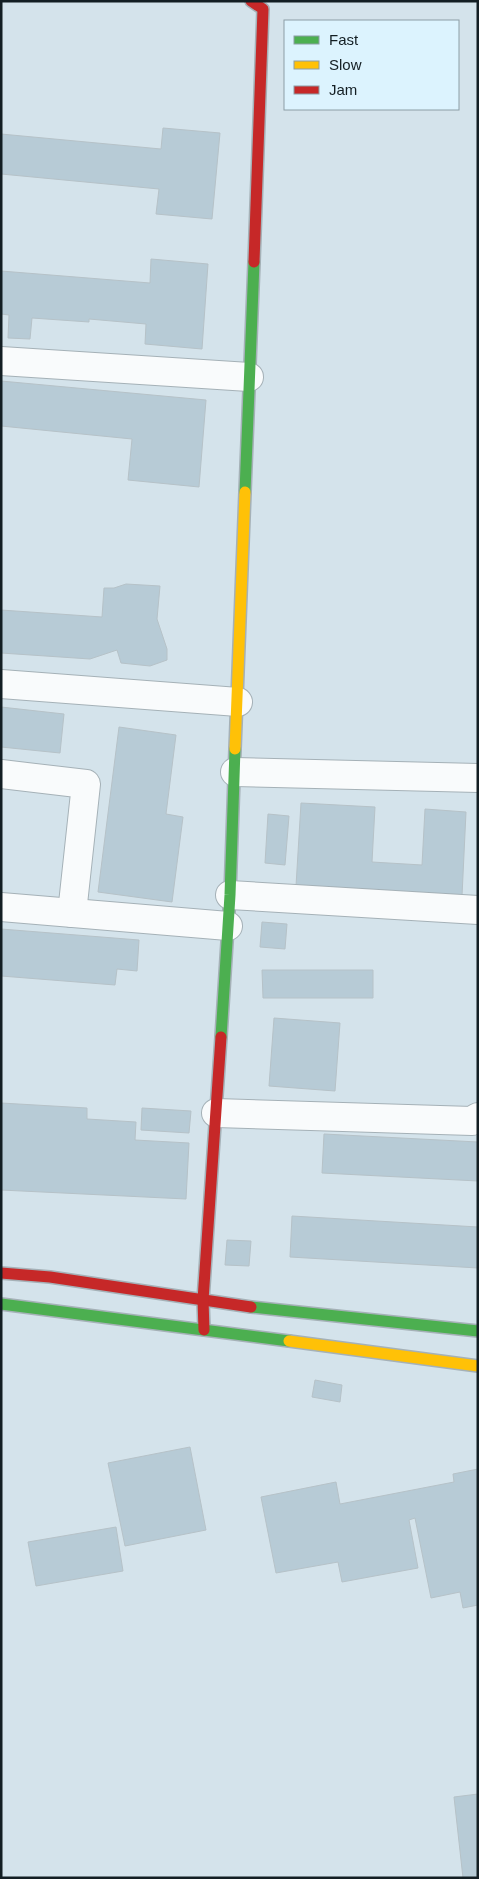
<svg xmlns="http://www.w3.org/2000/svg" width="479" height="1879" font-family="Arial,sans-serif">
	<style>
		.building { fill: #b7cbd6; stroke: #b6c2c8 }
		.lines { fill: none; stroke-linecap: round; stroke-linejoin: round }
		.street-casing { stroke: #a5b1b7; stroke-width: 30 }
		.fast-casing { stroke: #a5b1b7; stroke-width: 14 }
		.slow-casing { stroke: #a5b1b7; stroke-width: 14 }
		.jam-casing { stroke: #a5b1b7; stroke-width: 14 }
		.street { stroke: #f9fbfc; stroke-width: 28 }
		.fast { stroke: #4caf50; stroke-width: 11 }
		.slow { stroke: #ffc107; stroke-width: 11 }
		.jam { stroke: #c62828; stroke-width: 11 }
	</style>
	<rect width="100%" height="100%" fill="#d4e3eb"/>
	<!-- building -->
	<g class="building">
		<polygon points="163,128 220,133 212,219 156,214 159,189 1,174 1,134 161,149"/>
		<polygon points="151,259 208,264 202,349 145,344 146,324 89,319 89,322 32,318 30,339 8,338 9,315 1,314 1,271 150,283"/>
		<polygon points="1,381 206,400 199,487 128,480 132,439 1,426"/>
		<polygon points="126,584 160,586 157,619 167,649 167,660 150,666 121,663 117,650 90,659 1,653 1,610 102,617 104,588 114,588"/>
		<polygon points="1,707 64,714 60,753 1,747"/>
		<polygon points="119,727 176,735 166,814 183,817 172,902 98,892"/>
		<polygon points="301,803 375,807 372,862 422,865 425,809 466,812 462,896 296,886"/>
		<polygon points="268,814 289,816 285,865 265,863"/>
		<polygon points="262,922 287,924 285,949 260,947"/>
		<polygon points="1,929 139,940 137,971 117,969 115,985 1,976"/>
		<polygon points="262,970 373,970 373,998 263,998"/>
		<polygon points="274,1018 340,1023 335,1091 269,1086"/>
		<polygon points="1,1103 87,1108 87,1119 136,1122 135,1140 189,1143 186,1199 1,1190"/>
		<polygon points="142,1108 191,1111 189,1133 141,1130"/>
		<polygon points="324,1134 478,1142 478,1181 322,1173"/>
		<polygon points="292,1216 478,1227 478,1268 290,1257"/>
		<polygon points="227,1240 251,1241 249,1266 225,1265"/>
		<polygon points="315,1380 342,1385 340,1402 312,1397"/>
		<polygon points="190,1447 206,1530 125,1546 108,1463"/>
		<polygon points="478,1469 478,1605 463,1608 460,1592 431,1598 415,1518 409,1520 418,1568 342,1582 338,1562 276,1573 261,1497 336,1482 340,1504 454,1482 453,1474"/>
		<polygon points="116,1527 123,1571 36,1586 28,1542"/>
		<polygon points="478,1794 478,1878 463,1878 454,1797"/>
	</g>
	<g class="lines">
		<defs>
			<g id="street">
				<polyline points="1,361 249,377"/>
				<polyline points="1,684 238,702"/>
				<polyline points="235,772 478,778"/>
				<polyline points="1,774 86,784 72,913"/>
				<polyline points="230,895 478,910"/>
				<polyline points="1,907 228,926"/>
				<polyline points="216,1113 472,1121 478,1117"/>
			</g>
			<g id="fast">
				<polyline points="245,492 254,262"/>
				<polyline points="221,1037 230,895 235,749"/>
				<polyline points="1,1304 289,1341"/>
				<polyline points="251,1307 478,1331"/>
			</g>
			<g id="slow">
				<polyline points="235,749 245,492"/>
				<polyline points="289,1341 478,1366"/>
			</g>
			<g id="jam">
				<polyline points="251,1 263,9 254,262"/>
				<polyline points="1,1273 50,1277 251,1307"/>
				<polyline points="204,1330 203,1300 221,1037"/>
			</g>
		</defs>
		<!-- street casing -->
		<use href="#street" class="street-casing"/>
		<!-- fast casing -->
		<use href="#fast" class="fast-casing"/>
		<!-- slow casing -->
		<use href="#slow" class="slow-casing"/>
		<!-- jam casing -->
		<use href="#jam" class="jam-casing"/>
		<!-- street -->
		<use href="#street" class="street"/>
		<!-- fast -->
		<use href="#fast" class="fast"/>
		<!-- slow -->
		<use href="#slow" class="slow"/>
		<!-- jam -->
		<use href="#jam" class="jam"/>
	</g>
	<!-- border -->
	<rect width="479" height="1879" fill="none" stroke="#131e23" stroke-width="5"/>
	<!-- legend -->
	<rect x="284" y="20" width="175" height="90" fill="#dcf3fe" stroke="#8c9ea6"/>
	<rect x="294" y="36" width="25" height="8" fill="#4caf50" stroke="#8c9ea6"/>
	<text x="329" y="45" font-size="15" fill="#131e23">Fast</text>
	<rect x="294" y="61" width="25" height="8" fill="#ffc107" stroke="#8c9ea6"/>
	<text x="329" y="70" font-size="15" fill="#131e23">Slow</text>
	<rect x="294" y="86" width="25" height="8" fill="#c62828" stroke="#8c9ea6"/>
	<text x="329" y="95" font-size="15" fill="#131e23">Jam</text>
</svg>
